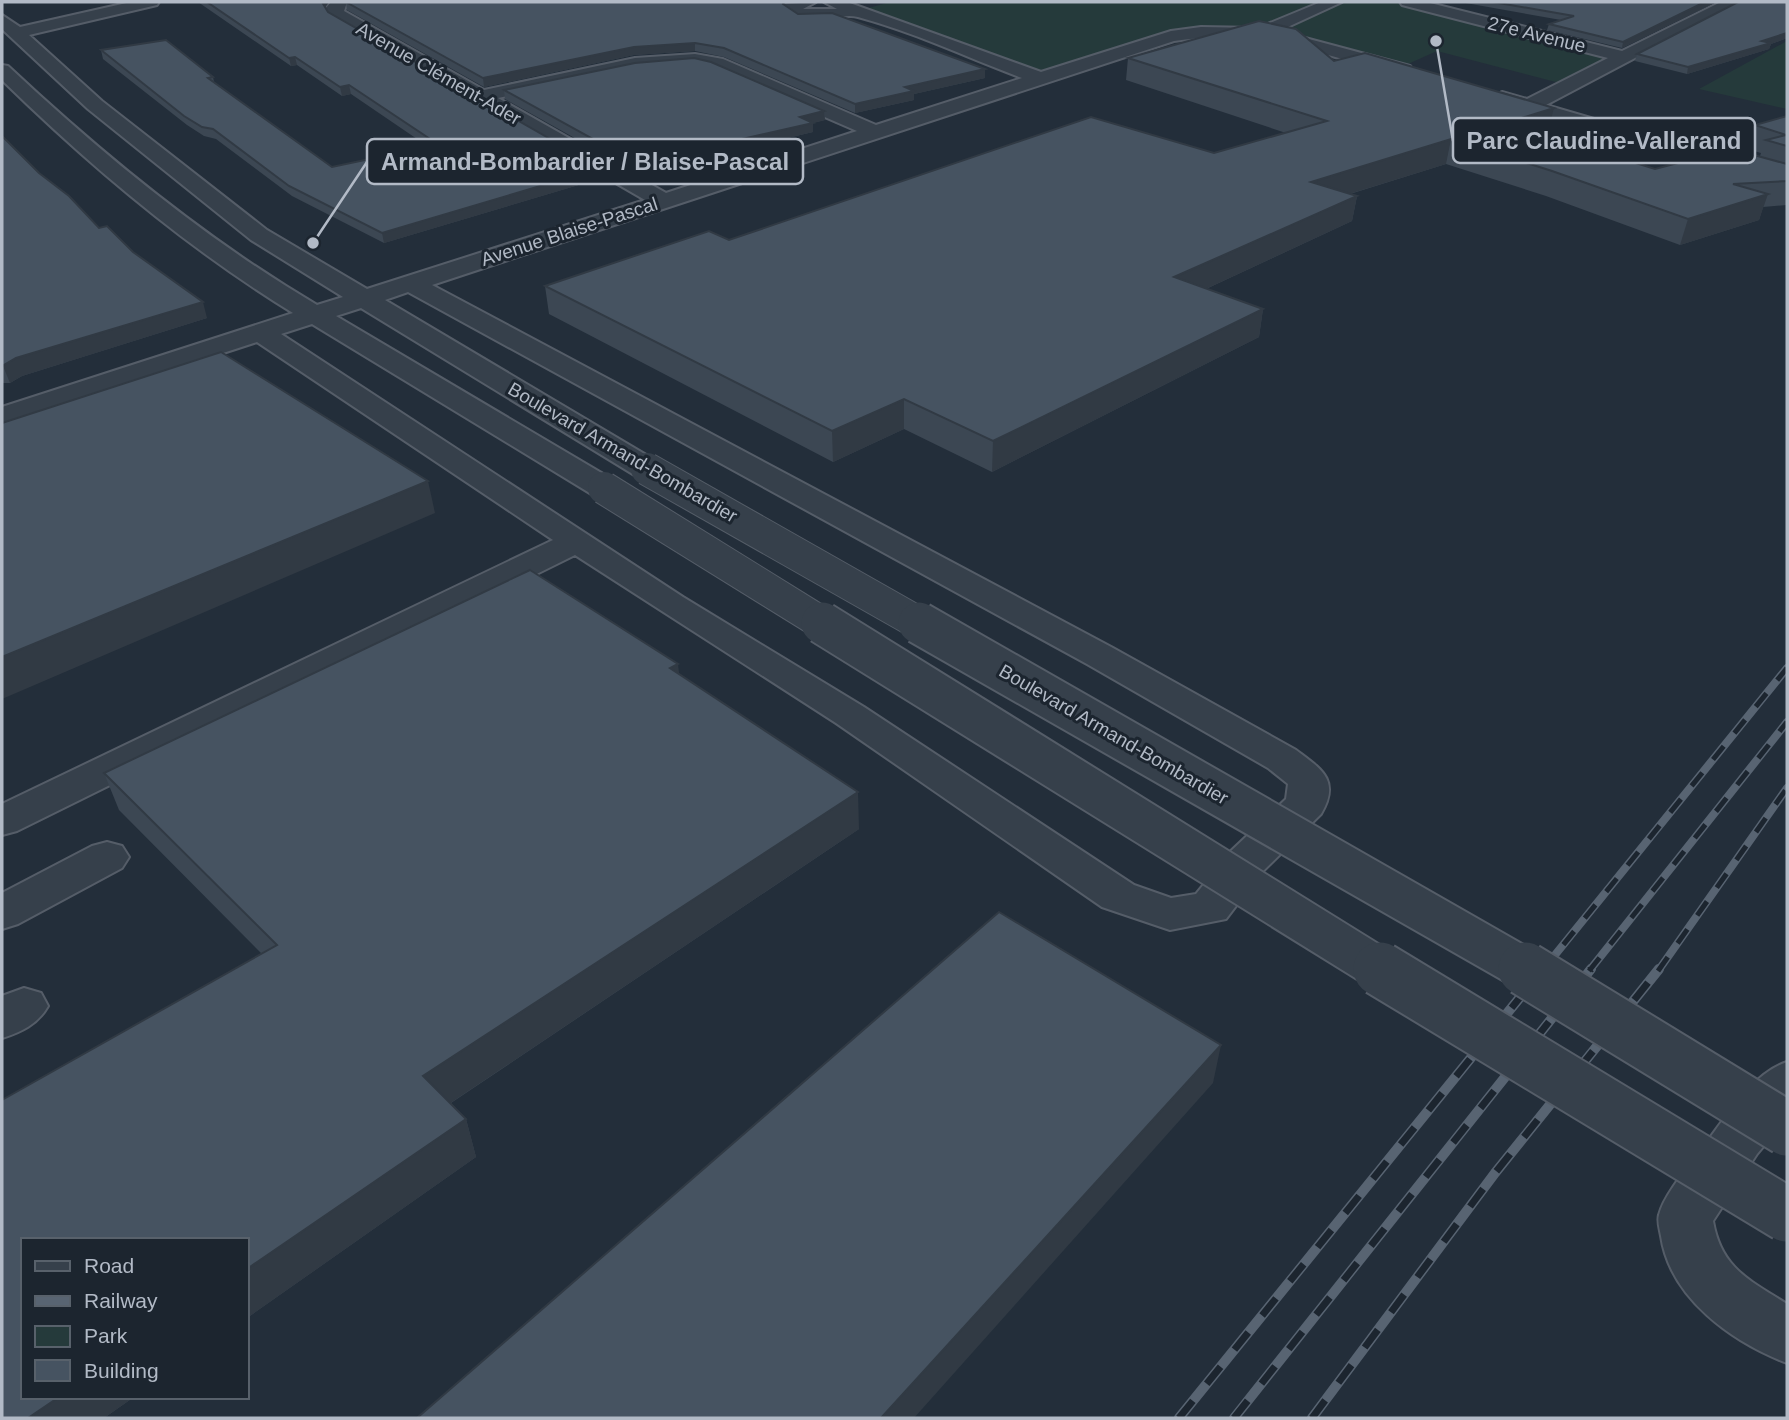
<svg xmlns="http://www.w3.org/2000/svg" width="1789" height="1420" font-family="Arial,sans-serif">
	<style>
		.green { fill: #253a3b }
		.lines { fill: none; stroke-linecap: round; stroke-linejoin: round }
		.minor-casing { stroke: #555d68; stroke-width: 4 }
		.minor { fill: #36404b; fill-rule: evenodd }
		.rail-far1-casing { stroke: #586472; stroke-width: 8 }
		.rail-casing { stroke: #586472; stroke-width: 10 }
		.rail-far1 { stroke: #1c252f; stroke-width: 5; stroke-dasharray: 17; stroke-linecap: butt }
		.rail { stroke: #1c252f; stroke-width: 7; stroke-dasharray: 22; stroke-linecap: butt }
		.minor-bridge-far2-casing { stroke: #555d68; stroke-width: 34; stroke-linecap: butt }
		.minor-bridge-far1-casing { stroke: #555d68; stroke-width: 45; stroke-linecap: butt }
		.minor-bridge-casing { stroke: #555d68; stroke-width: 57; stroke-linecap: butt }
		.minor-bridge-far2 { stroke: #36404b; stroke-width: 32 }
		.minor-bridge-far1 { stroke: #36404b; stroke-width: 41 }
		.minor-bridge { stroke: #36404b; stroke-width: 53 }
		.wall { fill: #3c4753 }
		.shaded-wall { fill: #313a44 }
		.building { fill: #465361; stroke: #313a44; stroke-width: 2 }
		.labels { text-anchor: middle; stroke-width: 6; stroke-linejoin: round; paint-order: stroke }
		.far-street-label { font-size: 19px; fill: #b2bac6; stroke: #1c252f }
		.leader { fill: none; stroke: #b2bac6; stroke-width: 2.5 }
		.callout-dot { fill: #b2bac6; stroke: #1c252f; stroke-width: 2.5 }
		.callout { fill: #1c252f; stroke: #b2bac6; stroke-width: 2.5 }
		.callout-label { font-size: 24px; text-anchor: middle; font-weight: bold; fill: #b2bac6 }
	</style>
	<rect width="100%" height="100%" fill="#232e3a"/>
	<!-- green -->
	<g class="green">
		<polygon points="890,2 1409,2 1624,57 1571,86 1437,51 1399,68 1320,45 1198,32 1039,78 858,11"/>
		<polygon points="1787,41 1787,109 1699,89"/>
	</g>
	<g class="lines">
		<defs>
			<g id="minor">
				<path d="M131 2H159L157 5 29 35 102 101 267 230 367 289 645 200 331 18 326 8 331 2H347L344 11 484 90 635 58 695 54 723 59 876 125 1022 78C968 58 914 32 858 17 835 11 810 33 785 10V4L816 2 803 9H837L824 2H847L1041 72 1171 31 1201 27 1258 28 1321 2H1342L1279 31 1410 66 1413 70 1410 74 1404 76C1323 55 1259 28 1174 41L432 285 1113 648 1296 750C1321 769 1341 780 1321 814L1261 873 1226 919 1170 930 1102 907 836 723 575 555 17 831 2 835V804L553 540 257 342 2 425V407L293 313C187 248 90 166 2 80V65L8 66C103 155 205 239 317 305L343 297 251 240 88 109 2 29V15L20 27ZM695 64 712 68 857 131 666 193 498 98 635 69ZM408 292 1087 664 1268 768 1288 784 1286 799 1231 851 1196 894 1171 898 1134 885 864 707 683 597 281 334 312 324 593 495 604 497 615 495 620 488 615 481 336 316 361 308 636 476 647 478 658 476 662 469 658 462 385 300Z"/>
				<polygon points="1400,2 1426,2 1622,51 1721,2 1741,2 1546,105 1787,175 1787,189 1495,102 1492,98 1502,92 1527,99 1608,58 1402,5"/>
				<polygon points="107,842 122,846 129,857 122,868 18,924 2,929 2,893 92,846"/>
				<path d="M24 988 41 993 48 1006C38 1024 21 1032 2 1038V996Z"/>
				<path d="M1787 1062V1118L1757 1154 1713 1221C1721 1268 1749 1280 1787 1304V1363C1732 1342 1670 1298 1661 1236 1660 1230 1657 1221 1659 1215 1665 1191 1697 1157 1712 1135 1731 1109 1756 1072 1787 1062Z"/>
			</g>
		</defs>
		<!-- minor casing -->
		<use href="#minor" class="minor-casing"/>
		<!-- minor -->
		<use href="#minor" class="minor"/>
		<defs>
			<g id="rail-far1">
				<polyline points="1542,971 1787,668"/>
				<polyline points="1589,971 1787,722"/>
				<polyline points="1658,971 1787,788"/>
			</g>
			<g id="rail">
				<polyline points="1179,1418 1543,969"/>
				<polyline points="1234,1418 1591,969"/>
				<polyline points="1312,1418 1495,1173 1659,969"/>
			</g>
		</defs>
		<!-- rail-far1 casing -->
		<use href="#rail-far1" class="rail-far1-casing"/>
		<!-- rail casing -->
		<use href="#rail" class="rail-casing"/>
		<!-- rail-far1 -->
		<use href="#rail-far1" class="rail-far1"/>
		<!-- rail -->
		<use href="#rail" class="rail"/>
		<defs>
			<g id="minor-bridge-far2">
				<polyline points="647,469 922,625"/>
				<polyline points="604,488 825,625"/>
			</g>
			<g id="minor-bridge-far1">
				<polyline points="822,623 1383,971"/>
				<polyline points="919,623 1528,971"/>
			</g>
			<g id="minor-bridge">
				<polyline points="1380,969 1787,1215"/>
				<polyline points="1525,969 1787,1129"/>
			</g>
		</defs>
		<!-- minor-bridge-far2 casing -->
		<use href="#minor-bridge-far2" class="minor-bridge-far2-casing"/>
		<!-- minor-bridge-far1 casing -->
		<use href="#minor-bridge-far1" class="minor-bridge-far1-casing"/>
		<!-- minor-bridge casing -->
		<use href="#minor-bridge" class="minor-bridge-casing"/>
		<!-- minor-bridge-far2 -->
		<use href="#minor-bridge-far2" class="minor-bridge-far2"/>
		<!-- minor-bridge-far1 -->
		<use href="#minor-bridge-far1" class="minor-bridge-far1"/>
		<!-- minor-bridge -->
		<use href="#minor-bridge" class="minor-bridge"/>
	</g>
	<!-- wall -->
	<g class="wall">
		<polygon points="198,2 329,2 325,7 328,12 602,178 384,243 292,196 216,139 204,136 187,125 103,59 101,50 213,77 214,82 332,167 415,149 414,142 420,141 351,94 342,96 297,65 291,66"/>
		<polygon points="346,2 785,2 784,5 798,14 985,69 985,78 914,94 914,100 855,113 724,57 695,51 634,55 484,87 347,10"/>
		<polygon points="1460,2 1716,2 1622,48 1547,30 1549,24 1561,20"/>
		<polygon points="1787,2 1787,38 1771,44 1769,49 1687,74 1635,61 1637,54"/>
		<polygon points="1128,58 1334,61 1548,131 1540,134 1655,169 1760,156 1761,153 1747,149 1755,125 1787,116 1787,205 1763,207 1759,220 1680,245 1546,196 1446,164 1350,194 1357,196 1352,221 1206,289 1263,309 1259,337 992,472 904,429 833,462 549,314 545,286 729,240 1214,153 1286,133 1126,80"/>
		<polygon points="504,90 824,111 825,120 813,123 813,132 668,166 658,160 630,169 505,99"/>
		<polygon points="2,136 39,173 99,228 133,252 207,318 22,376 10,383 2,383"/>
		<polygon points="679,674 859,829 451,1103 466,1119 476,1157 247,1318 247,1240 134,1397 104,1418 2,1418 261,953 119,810 104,773"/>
	</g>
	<!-- shaded-wall -->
	<g class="shaded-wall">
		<polygon points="322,2 329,2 324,9"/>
		<polygon points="1705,2 1716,2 1622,48 1623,42"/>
		<polygon points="1787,33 1787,38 1771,44 1769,49 1687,74 1688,67"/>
		<polygon points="695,43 695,51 634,55 484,87 483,78 634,47"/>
		<polygon points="295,57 297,65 291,66 289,58"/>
		<polygon points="985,69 985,78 914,94 914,100 855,113 855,104 905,87"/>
		<polygon points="349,85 351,94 342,96 340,87"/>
		<polygon points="1554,108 1548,131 1499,147 1505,123"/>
		<polygon points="824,111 825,120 813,123 813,132 668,166 667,156 800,117"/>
		<polygon points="1451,139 1446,164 1307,207 1311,182"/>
		<polygon points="657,151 658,160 630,169 629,159"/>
		<polygon points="601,168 602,178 384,243 382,233"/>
		<polygon points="1768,194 1759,220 1680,245 1688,219"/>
		<polygon points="1357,196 1352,221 1171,305 1174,277"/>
		<polygon points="203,302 207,318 22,376 10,383 3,366 16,358"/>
		<polygon points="1263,309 1259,337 992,472 993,441"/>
		<polygon points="904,399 904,429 833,462 832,431"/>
		<polygon points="428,481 435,513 2,699 2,657"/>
		<polygon points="678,664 682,699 670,668"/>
		<polygon points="858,792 859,829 434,1114 423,1076"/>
		<polygon points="1221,1045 1213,1083 914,1418 881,1418"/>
		<polygon points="466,1119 476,1157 247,1318 247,1269"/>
		<polygon points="59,1397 134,1397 104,1418 28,1418"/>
	</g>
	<!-- building -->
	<g class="building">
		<polygon points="207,2 322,2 328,12 601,168 382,233 289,186 213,129 202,127 184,116 101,50 166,40 213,77 208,78 332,167 422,148 414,142 430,139 349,85 340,87 295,57 289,58"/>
		<polygon points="346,2 784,2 783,4 798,14 832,13 985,69 905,87 914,91 855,104 724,48 695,43 634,47 483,78"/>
		<polygon points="1493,2 1705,2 1623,42 1549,24 1574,16"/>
		<polygon points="1738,2 1787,2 1787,33 1762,41 1771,43 1688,67 1637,54"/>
		<polygon points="1259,21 1296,29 1334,61 1365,53 1554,108 1505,123 1655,169 1732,149 1787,164 1787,181 1733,184 1768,194 1688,219 1552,171 1451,139 1311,182 1357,196 1174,277 1263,309 993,441 904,399 832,431 545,286 709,231 729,240 1091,117 1214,153 1327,121 1128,58"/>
		<polygon points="694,58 711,62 824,111 800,117 813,123 667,156 657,151 629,159 504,90 635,63"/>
		<polygon points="1787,116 1787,146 1766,140 1786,135 1755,125"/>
		<polygon points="2,136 39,173 69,196 99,228 107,226 133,252 203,302 16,358 2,366"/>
		<polygon points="221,352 428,481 2,657 2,423"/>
		<polygon points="530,570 678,664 670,668 858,792 423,1076 466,1119 247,1269 247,1240 23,1240 23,1397 59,1397 28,1418 2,1418 2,1100 277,945 104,773"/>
		<polygon points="999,912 1221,1045 881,1418 417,1418"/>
	</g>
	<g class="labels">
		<!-- far-street labels -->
		<g class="far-street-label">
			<text transform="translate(1537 34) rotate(14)" y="7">27e Avenue</text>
			<text transform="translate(439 73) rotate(30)" y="7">Avenue Clément-Ader</text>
			<text transform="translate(569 231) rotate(-18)" y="7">Avenue Blaise-Pascal</text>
			<text transform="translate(623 452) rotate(30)" y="7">Boulevard Armand-Bombardier</text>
			<text transform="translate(1114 734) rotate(30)" y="7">Boulevard Armand-Bombardier</text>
		</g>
	</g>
	<!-- callouts -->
	<path class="leader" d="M1436 41L1453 141M313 243L367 162"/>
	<g class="callout-dot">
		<circle cx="1436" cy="41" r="7"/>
		<circle cx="313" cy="243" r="7"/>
	</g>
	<g class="callout">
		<rect x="1453" y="118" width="302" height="45" rx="7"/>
		<rect x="367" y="139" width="436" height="45" rx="7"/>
	</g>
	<g class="callout-label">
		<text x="1604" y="149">Parc Claudine-Vallerand</text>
		<text x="585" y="170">Armand-Bombardier / Blaise-Pascal</text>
	</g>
	<!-- border -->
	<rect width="1789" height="1420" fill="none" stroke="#b2bac6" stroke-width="7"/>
	<!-- legend -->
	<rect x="21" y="1238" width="228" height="161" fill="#1c252f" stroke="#58616b" stroke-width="2"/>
	<rect x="35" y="1261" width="35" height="10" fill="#36404b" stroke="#58616b" stroke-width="2"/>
	<text x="84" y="1273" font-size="21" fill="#b2bac6">Road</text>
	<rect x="35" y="1296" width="35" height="10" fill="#586472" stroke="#58616b" stroke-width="2"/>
	<text x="84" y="1308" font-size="21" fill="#b2bac6">Railway</text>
	<rect x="35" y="1326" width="35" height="21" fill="#253a3b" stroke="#58616b" stroke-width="2"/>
	<text x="84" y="1343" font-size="21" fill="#b2bac6">Park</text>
	<rect x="35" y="1360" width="35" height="21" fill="#465361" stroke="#58616b" stroke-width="2"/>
	<text x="84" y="1378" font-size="21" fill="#b2bac6">Building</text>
</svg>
